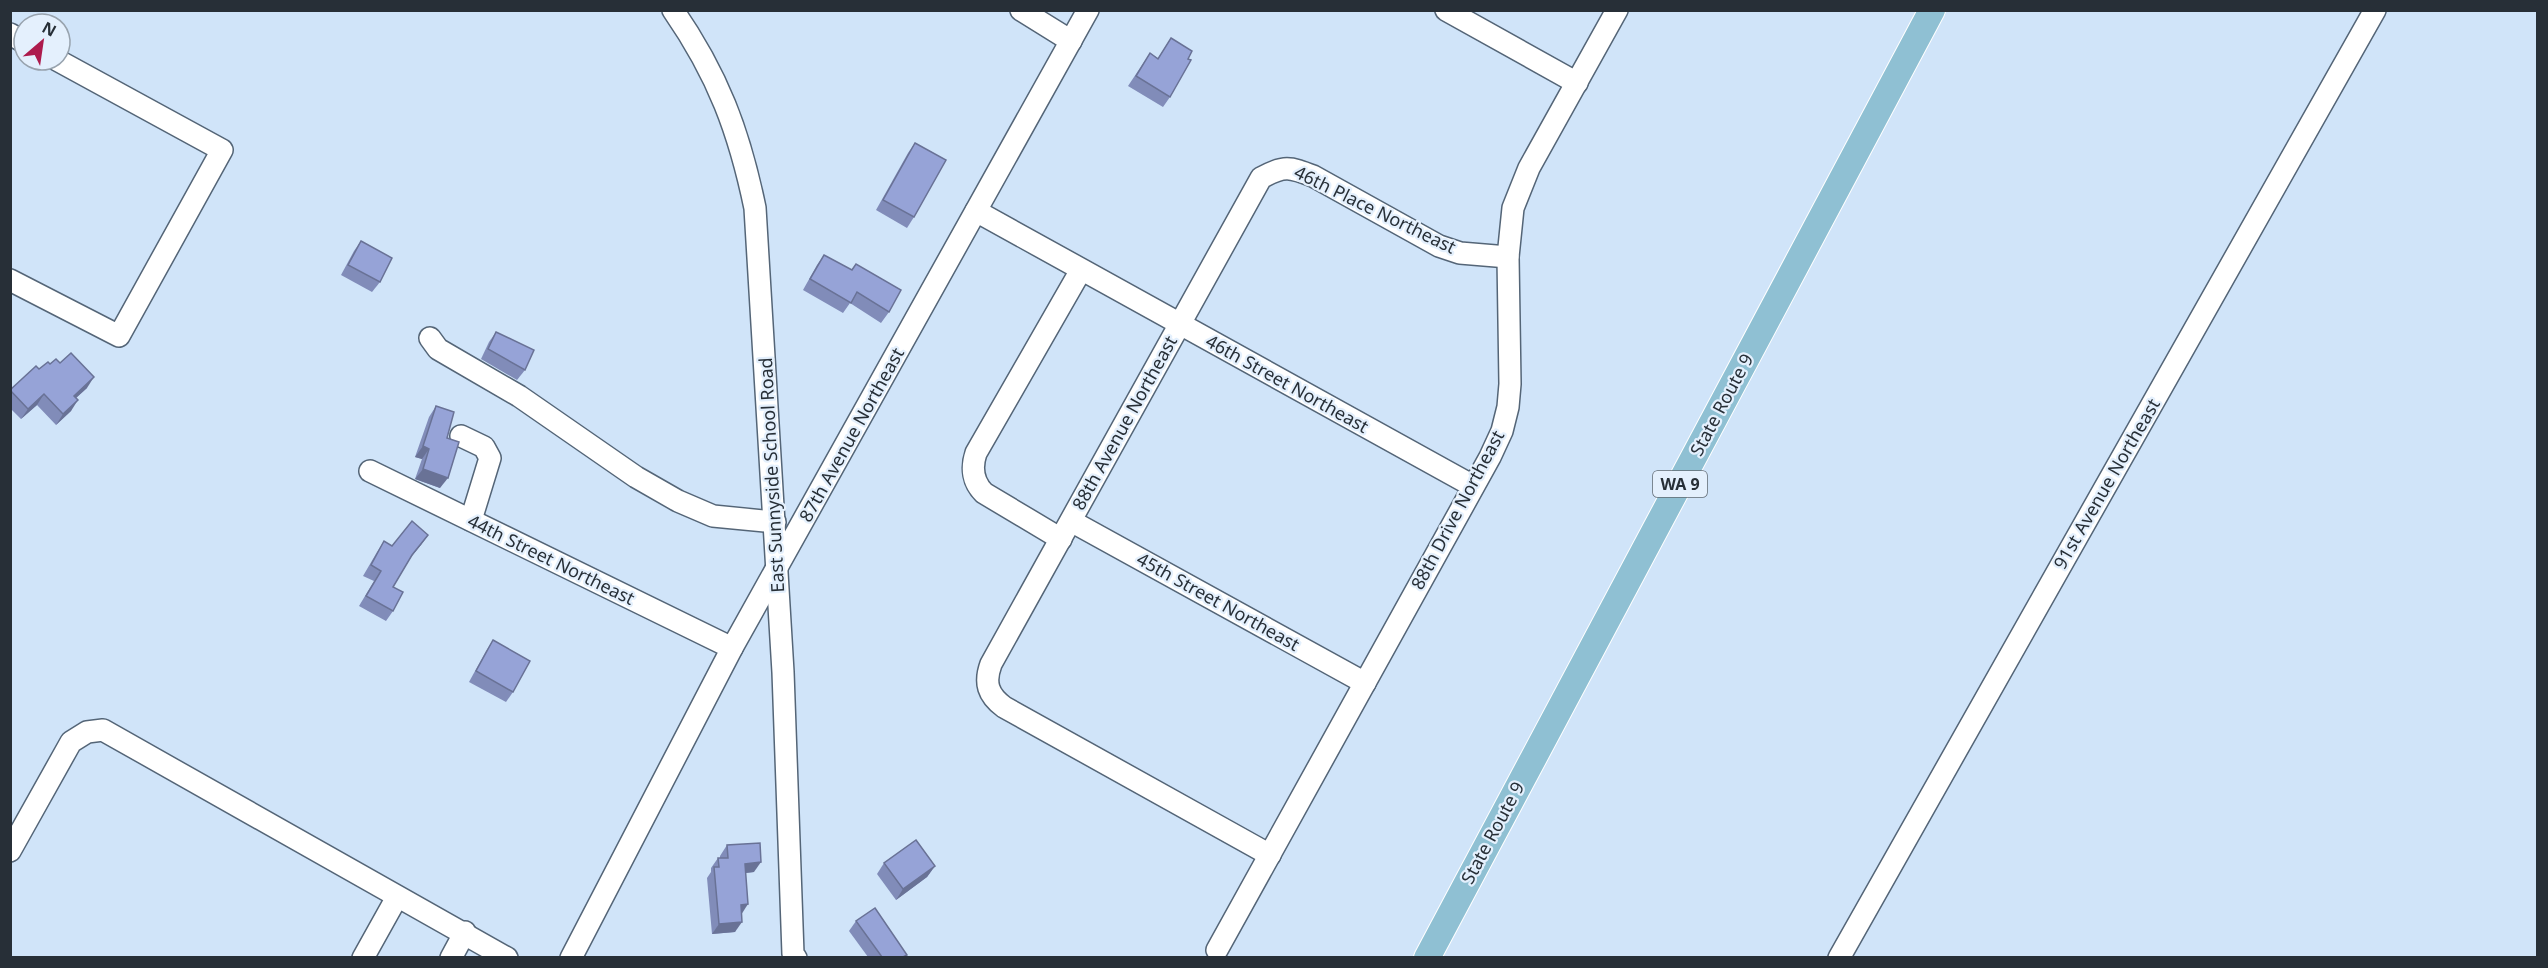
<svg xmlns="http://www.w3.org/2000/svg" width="2548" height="968" font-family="'Noto Sans',sans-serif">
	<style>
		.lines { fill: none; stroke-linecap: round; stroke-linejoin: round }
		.minor-casing { stroke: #546577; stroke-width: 24 }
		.major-casing { stroke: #fff; stroke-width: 28 }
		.minor { stroke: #fff; stroke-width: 21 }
		.major { stroke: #8fc0d3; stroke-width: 26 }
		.wall { fill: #818cb9 }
		.shaded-wall { fill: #697296 }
		.building { fill: #96a3d7; stroke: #697296; stroke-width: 1.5 }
		.labels { text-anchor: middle; stroke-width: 4.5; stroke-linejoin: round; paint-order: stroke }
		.shield { fill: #e4f0fd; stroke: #606972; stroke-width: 1.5 }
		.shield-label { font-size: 16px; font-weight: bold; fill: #272f37 }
		.street-label { font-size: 18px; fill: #272f37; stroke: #e4f0fd }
	</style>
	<rect width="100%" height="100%" fill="#d0e4f9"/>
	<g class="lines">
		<defs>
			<g id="minor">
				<path d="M673 10C718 75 739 131 755 208L783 672 793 954 796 958"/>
				<polyline points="1021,10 1071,41"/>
				<polyline points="1446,10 1577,83"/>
				<polyline points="10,34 24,42"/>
				<polyline points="976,211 1473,486"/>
				<polyline points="10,280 119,336 222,150 57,60"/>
				<polyline points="430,338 438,349 519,396 636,477 678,501 713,516 775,522"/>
				<polyline points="461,436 484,447 490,458 471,520"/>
				<polyline points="370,471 732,648"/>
				<polyline points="1071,521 1365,683"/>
				<path d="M1061 539 984 493C973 482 971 468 976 453L1081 270"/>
				<polyline points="10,851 71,742 87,732 103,730 507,958"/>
				<path d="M1270 855 1004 707C988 695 984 683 991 664L1261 178C1284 165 1290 167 1313 176L1439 246 1460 253 1508 257"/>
				<polyline points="1217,950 1490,457 1502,431 1508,407 1510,384 1508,257 1513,208 1529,168 1617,10"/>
				<polyline points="363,958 397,897"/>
				<polyline points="451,958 465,932"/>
				<polyline points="571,958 732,648 1088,10"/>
				<polyline points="1839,958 2375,10"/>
			</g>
			<polyline id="major" points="1427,958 1932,10"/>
		</defs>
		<!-- minor casing -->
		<use href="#minor" class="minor-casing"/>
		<!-- major casing -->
		<use href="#major" class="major-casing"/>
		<!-- minor -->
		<use href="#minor" class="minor"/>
		<!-- major -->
		<use href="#major" class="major"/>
	</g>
	<!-- wall -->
	<g class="wall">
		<polygon points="1171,38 1188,59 1170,97 1163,107 1128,86 1150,53 1158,58"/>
		<polygon points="915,143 914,217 907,228 876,210 908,153"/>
		<polygon points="361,241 380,282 372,292 341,275 354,251"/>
		<polygon points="824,255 851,270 856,264 889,312 881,323 850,303 843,313 803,290 817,265"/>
		<polygon points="496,332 525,370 517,380 481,359 489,342"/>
		<polygon points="50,364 87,388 76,398 71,411 56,425 37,405 21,419 10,408 10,390 39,369"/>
		<polygon points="436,406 447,438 440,488 415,479 422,459 415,457 429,417"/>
		<polygon points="428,535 409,560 393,587 393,611 386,621 359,606 374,581 363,576 377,552 384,541 392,546"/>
		<polygon points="493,640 513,692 506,702 469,682 486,651"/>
		<polygon points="727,845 754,872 745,873 741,914 735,932 712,934 707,878 711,872 711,868 718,858 720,858 720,856"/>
		<polygon points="884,863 935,866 927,877 896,900 877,874"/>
		<polygon points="856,921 905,957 868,957 849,931"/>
	</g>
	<!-- shaded-wall -->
	<g class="shaded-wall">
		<polygon points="94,377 87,388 67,406 74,396"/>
		<polygon points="44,394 37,405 21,419 28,409"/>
		<polygon points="78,400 71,411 56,425 63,414"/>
		<polygon points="423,446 429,449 422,459 415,457"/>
		<polygon points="423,469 448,478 440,488 415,479"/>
		<polygon points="428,535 421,545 404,565"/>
		<polygon points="761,862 754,872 737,874 745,864"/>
		<polygon points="935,866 927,877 896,900 903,889"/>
		<polygon points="748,904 741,915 741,905"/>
		<polygon points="742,922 735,932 712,934 719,924"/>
	</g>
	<!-- building -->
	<g class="building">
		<polygon points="1171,38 1192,51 1188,59 1191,60 1170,97 1136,76 1150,53 1158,59"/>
		<polygon points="915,143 946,160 914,217 883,200"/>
		<polygon points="361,241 392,258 380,282 348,265"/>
		<polygon points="824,255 852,270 856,264 901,290 889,312 857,292 851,303 810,279"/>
		<polygon points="496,332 534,350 525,370 488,349"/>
		<polygon points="71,353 94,377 74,396 78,400 63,414 44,394 28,409 10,390 36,366 39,369 48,362 50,364 56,359 60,363"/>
		<polygon points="436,406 454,412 447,438 459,442 448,478 423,469 429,449 423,446"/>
		<polygon points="412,521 428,535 412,555 393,587 403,592 393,611 366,596 381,571 371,565 384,541 392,546"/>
		<polygon points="493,640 530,661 513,692 476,671"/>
		<polygon points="916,840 935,866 903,889 884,863"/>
		<polygon points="760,843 761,862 745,864 748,904 741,905 742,922 719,924 714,867 719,867 718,858 728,858 727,845"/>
		<polygon points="875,908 907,955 903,957 882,957 856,921"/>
	</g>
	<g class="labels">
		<!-- shield labels -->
		<rect class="shield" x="1653" y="471" width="54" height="26" rx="4.5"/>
		<g class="shield-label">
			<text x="1680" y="490">WA 9</text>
		</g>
		<!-- street labels -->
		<g class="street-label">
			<text transform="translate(1375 210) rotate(26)" y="6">46th Place Northeast</text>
			<text transform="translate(1287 384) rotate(29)" y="6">46th Street Northeast</text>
			<text transform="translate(1722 405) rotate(-62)" y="6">State Route 9</text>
			<text transform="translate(1125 423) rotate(-61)" y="6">88th Avenue Northeast</text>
			<text transform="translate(852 435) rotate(-61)" y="6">87th Avenue Northeast</text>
			<text transform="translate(772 475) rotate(-93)" y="6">East Sunnyside School Road</text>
			<text transform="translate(2107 484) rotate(-60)" y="6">91st Avenue Northeast</text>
			<text transform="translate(1458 510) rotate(-62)" y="6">88th Drive Northeast</text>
			<text transform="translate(551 560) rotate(26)" y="6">44th Street Northeast</text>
			<text transform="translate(1218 602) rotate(29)" y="6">45th Street Northeast</text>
			<text transform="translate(1493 833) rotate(-62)" y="6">State Route 9</text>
		</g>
	</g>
	<!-- border -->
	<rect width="2548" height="968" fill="none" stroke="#272f37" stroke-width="24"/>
	<!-- north arrow -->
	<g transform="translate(42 42) rotate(29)"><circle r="28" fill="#e4f0fd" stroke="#98a3ae" stroke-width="1.5"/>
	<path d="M0-4.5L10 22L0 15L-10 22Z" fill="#ad1b4d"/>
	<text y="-9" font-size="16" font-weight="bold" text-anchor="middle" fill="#272f37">N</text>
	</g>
</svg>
